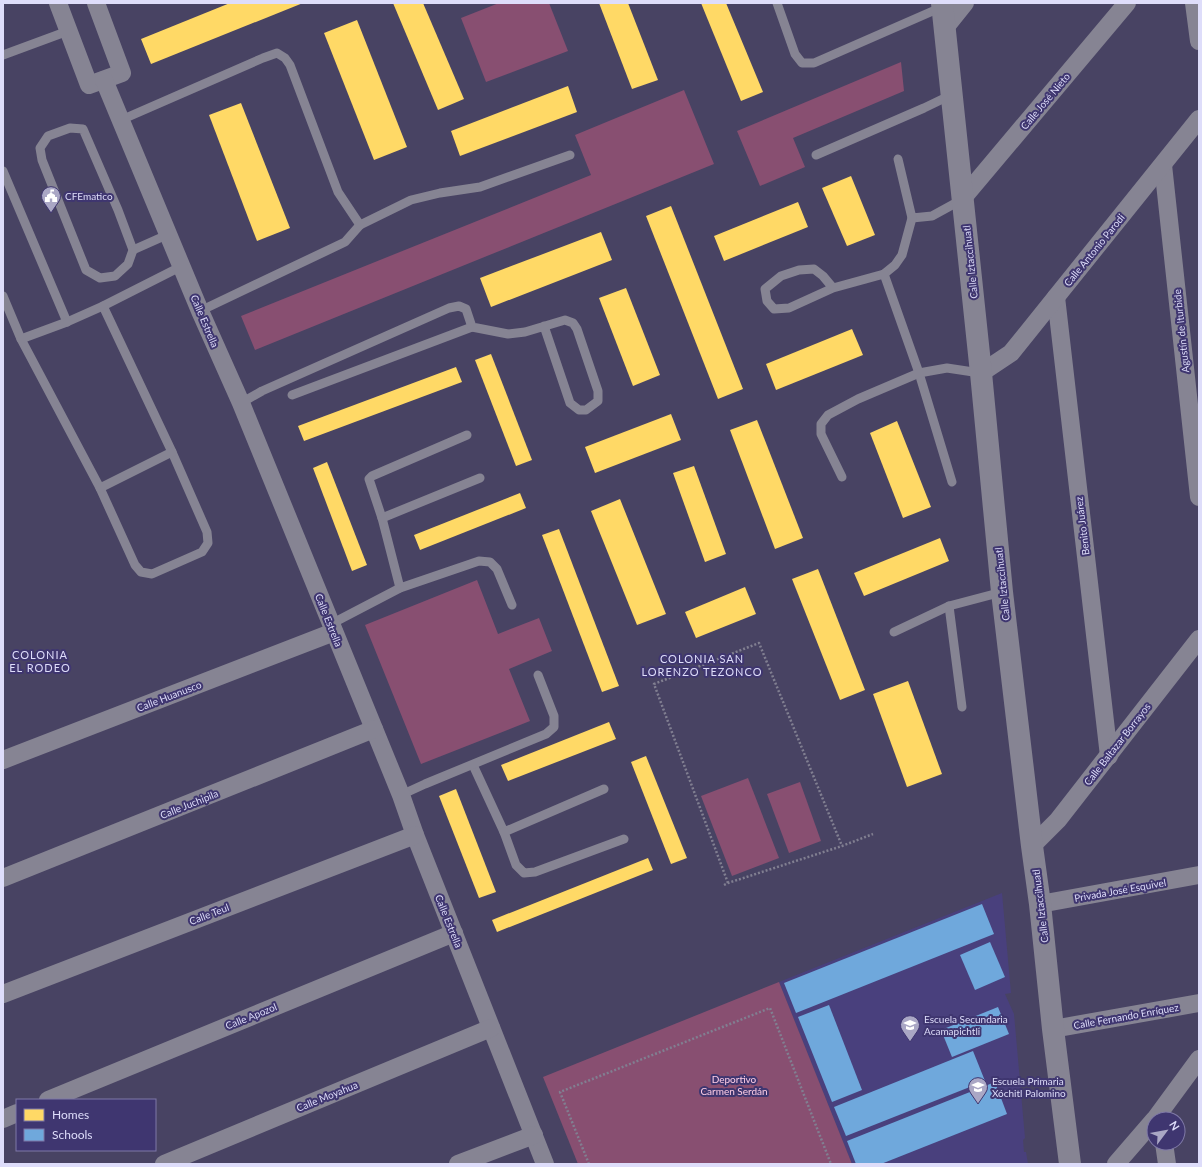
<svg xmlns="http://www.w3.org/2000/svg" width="1202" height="1167" font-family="Lato,sans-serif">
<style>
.built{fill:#49407d}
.green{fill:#884f71}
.homes{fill:#ffd966}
.schools{fill:#6fa8dc}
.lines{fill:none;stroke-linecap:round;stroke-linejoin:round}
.path{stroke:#817f91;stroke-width:2.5;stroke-dasharray:2 2;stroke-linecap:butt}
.service{stroke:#868493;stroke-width:9}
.minor{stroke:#868493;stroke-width:18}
.tertiary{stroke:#868493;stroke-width:22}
.labels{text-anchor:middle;stroke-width:4;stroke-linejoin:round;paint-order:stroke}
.street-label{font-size:10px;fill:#deddfa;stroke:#3f3670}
.poi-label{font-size:10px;fill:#deddfa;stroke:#3f3670;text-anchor:start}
.park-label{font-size:10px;fill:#fecde5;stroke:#3f3670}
.neighbourhood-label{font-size:11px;letter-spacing:1px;fill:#deddfa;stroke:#3f3670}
</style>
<rect width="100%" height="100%" fill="#484363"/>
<!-- built -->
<polygon class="built" points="1002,893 1011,993 1005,994 1014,1014 1025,1138 1023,1140 1024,1152 1026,1152 1028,1164 852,1164 779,982"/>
<!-- green -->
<g class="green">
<polygon points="499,3 549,3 568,51 486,82 461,18"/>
<polygon points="901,62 904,91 793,138 805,167 760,186 737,131"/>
<polygon points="684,90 714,164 255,350 241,316 591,175 575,135"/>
<polygon points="477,580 498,634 539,618 552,651 509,669 530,721 421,764 365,625"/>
<polygon points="748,778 779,858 732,876 701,796"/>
<polygon points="800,782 821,841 789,853 767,794"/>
<polygon points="779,982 852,1164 578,1164 543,1077"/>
</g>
<!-- homes -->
<g class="homes">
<polygon points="230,3 303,3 151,64 141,39"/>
<polygon points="393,3 423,3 464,99 438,110"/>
<polygon points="599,3 628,3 658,80 632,89"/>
<polygon points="701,3 726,3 763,92 741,101"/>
<polygon points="357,20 407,147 374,160 324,33"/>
<polygon points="568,86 577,112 460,156 451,131"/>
<polygon points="241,103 290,228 257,241 209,115"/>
<polygon points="851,176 875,235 847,246 822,188"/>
<polygon points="798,202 808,227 724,261 714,236"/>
<polygon points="671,206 743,389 718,399 646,216"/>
<polygon points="601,232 612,260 491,307 480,278"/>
<polygon points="626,288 660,375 633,386 599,298"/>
<polygon points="852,329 863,355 776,390 766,364"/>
<polygon points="491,354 532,460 516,466 475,360"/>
<polygon points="456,367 462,382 304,441 298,426"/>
<polygon points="671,414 681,440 595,473 585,447"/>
<polygon points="757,420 803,538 775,549 730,430"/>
<polygon points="897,421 931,507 903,518 870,433"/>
<polygon points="327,462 367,565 352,571 313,468"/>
<polygon points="694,466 726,554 705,562 673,473"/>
<polygon points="520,493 526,508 420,550 414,535"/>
<polygon points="620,499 666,614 637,625 591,511"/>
<polygon points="559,529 619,686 602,692 542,535"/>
<polygon points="940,538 949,561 864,596 854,573"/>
<polygon points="818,569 865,690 840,700 792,579"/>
<polygon points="745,587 756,614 696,638 685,612"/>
<polygon points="908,681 942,774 907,787 873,694"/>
<polygon points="609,722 616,739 508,781 501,765"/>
<polygon points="646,756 687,858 671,864 631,762"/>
<polygon points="456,789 496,892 479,898 439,796"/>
<polygon points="648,858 653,870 497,932 492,920"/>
</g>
<!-- schools -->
<g class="schools">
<polygon points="982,904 994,934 796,1013 784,983"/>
<polygon points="990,942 1005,977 975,990 960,955"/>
<polygon points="829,1005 862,1090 832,1102 798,1017"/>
<polygon points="998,1007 1009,1034 952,1057 941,1030"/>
<polygon points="973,1051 985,1081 846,1136 834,1107"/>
<polygon points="995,1082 1007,1114 881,1164 856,1164 847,1141"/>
</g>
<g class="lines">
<!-- path -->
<g class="path">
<polyline points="728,883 654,684 759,643 842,846"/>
<polyline points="724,885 728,883 842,846 873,834"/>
<polyline points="589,1164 560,1092 770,1008 831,1164"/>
</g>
<!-- service -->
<g class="service">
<polyline points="777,3 795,54 802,63 814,63 942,7"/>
<polyline points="3,55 68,31"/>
<polyline points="121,120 263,58 277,53 285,58 290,65 338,192 360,225"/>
<polygon points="70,128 83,129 118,210 133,250 128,264 115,276 100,278 86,270 42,160 40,148 48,136"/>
<polyline points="816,155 924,108 951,95"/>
<polyline points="898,159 912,218 932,216 963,199"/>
<polyline points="3,171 67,322"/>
<polyline points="133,250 169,234"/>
<polyline points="884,274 895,265 902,255 912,218"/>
<polyline points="833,288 789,308 774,309 767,301 765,289 781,276 799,270 814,269 823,276 833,288 884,274 919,373 952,482"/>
<polyline points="3,296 21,339 100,488 135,565 141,572 152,574 202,552 208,543 207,532 172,452 103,306"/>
<polyline points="200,311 345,242 360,225 411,200 440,193 480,187 570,155"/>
<polyline points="21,339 67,322 103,306 182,266"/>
<polyline points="292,395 472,327"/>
<polyline points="241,403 262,391 449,308 459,306 466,309 472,327 508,334 525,332 565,320 573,323 577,329 598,391 598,401 586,410 579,410 570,403 544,326"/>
<polyline points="842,477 821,434 821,424 828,415 858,399 919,373 947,368 980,373"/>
<polyline points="100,488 172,452"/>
<polyline points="382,518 480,478"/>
<polyline points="400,588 382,518 369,479 372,476 467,435"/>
<polyline points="949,606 962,707"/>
<polyline points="331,624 400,588 479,561 490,562 497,569 512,605"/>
<polyline points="894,632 949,606 1002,592"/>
<polyline points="473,765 504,832 604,789"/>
<polyline points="401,795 425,784 546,734 554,727 554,716 538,675"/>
<polyline points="504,832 516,865 524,873 535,872 624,839"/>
</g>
<!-- minor -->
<g class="minor">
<polyline points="58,3 89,85 122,73 96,3"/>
<polyline points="1194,3 1199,41"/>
<polyline points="945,28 965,3"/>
<polyline points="104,80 200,311 241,403 401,795 415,835 545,1164"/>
<polyline points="1163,165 1199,497"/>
<polyline points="963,198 1127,3"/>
<polyline points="1056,297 1109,756"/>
<polyline points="981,373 1011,353 1199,119"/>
<polyline points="3,760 334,632"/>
<polyline points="1032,846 1058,820 1199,639"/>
<polyline points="3,878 374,729"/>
<polyline points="1040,904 1199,875"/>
<polyline points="3,994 415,835"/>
<polyline points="1053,1029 1199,1003"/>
<polyline points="48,1100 454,933"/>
<polyline points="3,1119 17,1113"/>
<polyline points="1155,1119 1199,1059"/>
<polyline points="1164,1143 1167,1164"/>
<polyline points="164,1164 491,1028"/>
<polyline points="458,1164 534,1135"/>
<polyline points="1116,1164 1154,1120"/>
</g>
<!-- tertiary -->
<polyline class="tertiary" points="942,3 981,373 1002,592 1032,846 1040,904 1053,1029 1070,1164"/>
</g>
<!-- icons -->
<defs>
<g id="civic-pin" transform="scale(1)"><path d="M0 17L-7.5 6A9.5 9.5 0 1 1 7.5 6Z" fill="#aaa7c5" stroke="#3f3670"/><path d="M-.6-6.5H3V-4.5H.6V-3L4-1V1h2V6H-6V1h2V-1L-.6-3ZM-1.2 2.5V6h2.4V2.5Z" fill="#fff"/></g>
<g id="school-pin" transform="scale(1)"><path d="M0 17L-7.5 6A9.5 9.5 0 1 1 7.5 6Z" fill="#aaa7c5" stroke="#3f3670"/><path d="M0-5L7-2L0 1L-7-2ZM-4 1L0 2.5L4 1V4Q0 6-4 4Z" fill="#fff"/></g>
</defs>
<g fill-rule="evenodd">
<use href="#civic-pin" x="51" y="196"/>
<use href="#school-pin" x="910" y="1025"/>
<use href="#school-pin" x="978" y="1087"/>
</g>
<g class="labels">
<!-- street labels -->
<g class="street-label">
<text transform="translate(1045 101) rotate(-50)" y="4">Calle José Nieto</text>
<text transform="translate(1094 250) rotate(-51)" y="4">Calle Antonio Parodi</text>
<text transform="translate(970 262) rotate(-96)" y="4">Calle Iztaccihuatl</text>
<text transform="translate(205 321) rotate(67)" y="4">Calle Estrella</text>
<text transform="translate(1181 331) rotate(-96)" y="4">Agustín de Iturbide</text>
<text transform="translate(1082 526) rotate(-97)" y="4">Benito Juárez</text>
<text transform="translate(1002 584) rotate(-96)" y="4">Calle Iztaccihuatl</text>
<text transform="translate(329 620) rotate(68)" y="4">Calle Estrella</text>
<text transform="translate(169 696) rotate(-21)" y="4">Calle Huanusco</text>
<text transform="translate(1117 744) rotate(-52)" y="4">Calle Baltazar Borrayos</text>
<text transform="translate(189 804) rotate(-22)" y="4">Calle Juchipila</text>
<text transform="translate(1120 890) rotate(-10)" y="4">Privada José Esquivel</text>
<text transform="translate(1040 906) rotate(-97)" y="4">Calle Iztaccihuatl</text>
<text transform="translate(209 914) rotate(-21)" y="4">Calle Teul</text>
<text transform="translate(449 921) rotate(68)" y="4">Calle Estrella</text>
<text transform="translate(251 1016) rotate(-22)" y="4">Calle Apozol</text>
<text transform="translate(1126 1016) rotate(-10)" y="4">Calle Fernando Enríquez</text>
<text transform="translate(327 1096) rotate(-22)" y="4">Calle Moyahua</text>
</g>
<!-- poi labels -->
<g class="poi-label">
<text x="65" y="200">CFEmatico</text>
<text x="924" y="1023">Escuela Secundaria<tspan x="924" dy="12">Acamapichtli</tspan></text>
<text x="992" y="1085">Escuela Primaria<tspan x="992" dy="12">Xóchitl Palomino</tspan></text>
</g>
<!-- park labels -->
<g class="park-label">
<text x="734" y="1083">Deportivo<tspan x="734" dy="12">Carmen Serdán</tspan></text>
</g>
<!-- neighbourhood labels -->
<g class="neighbourhood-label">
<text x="40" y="659">COLONIA<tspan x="40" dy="13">EL RODEO</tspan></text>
<text x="702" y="663">COLONIA SAN<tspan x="702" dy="13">LORENZO TEZONCO</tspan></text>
</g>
</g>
<!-- border -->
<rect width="1202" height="1167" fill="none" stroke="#deddfa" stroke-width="8"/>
<!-- legend -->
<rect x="16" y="1099" width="140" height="52" fill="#3f3670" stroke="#7f79a7"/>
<rect x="24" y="1109" width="20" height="12" fill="#ffd966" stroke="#7f79a7"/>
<text x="52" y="1119" font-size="12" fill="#deddfa">Homes</text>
<rect x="24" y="1129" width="20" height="12" fill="#6fa8dc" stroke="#7f79a7"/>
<text x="52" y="1139" font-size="12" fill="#deddfa">Schools</text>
<!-- north arrow -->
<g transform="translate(1166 1131) rotate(58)"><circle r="19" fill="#3f3670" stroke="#7f79a7"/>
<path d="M0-3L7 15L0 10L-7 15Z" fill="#aaa7c5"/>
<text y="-6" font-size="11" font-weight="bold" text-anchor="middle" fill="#deddfa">N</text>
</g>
</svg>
